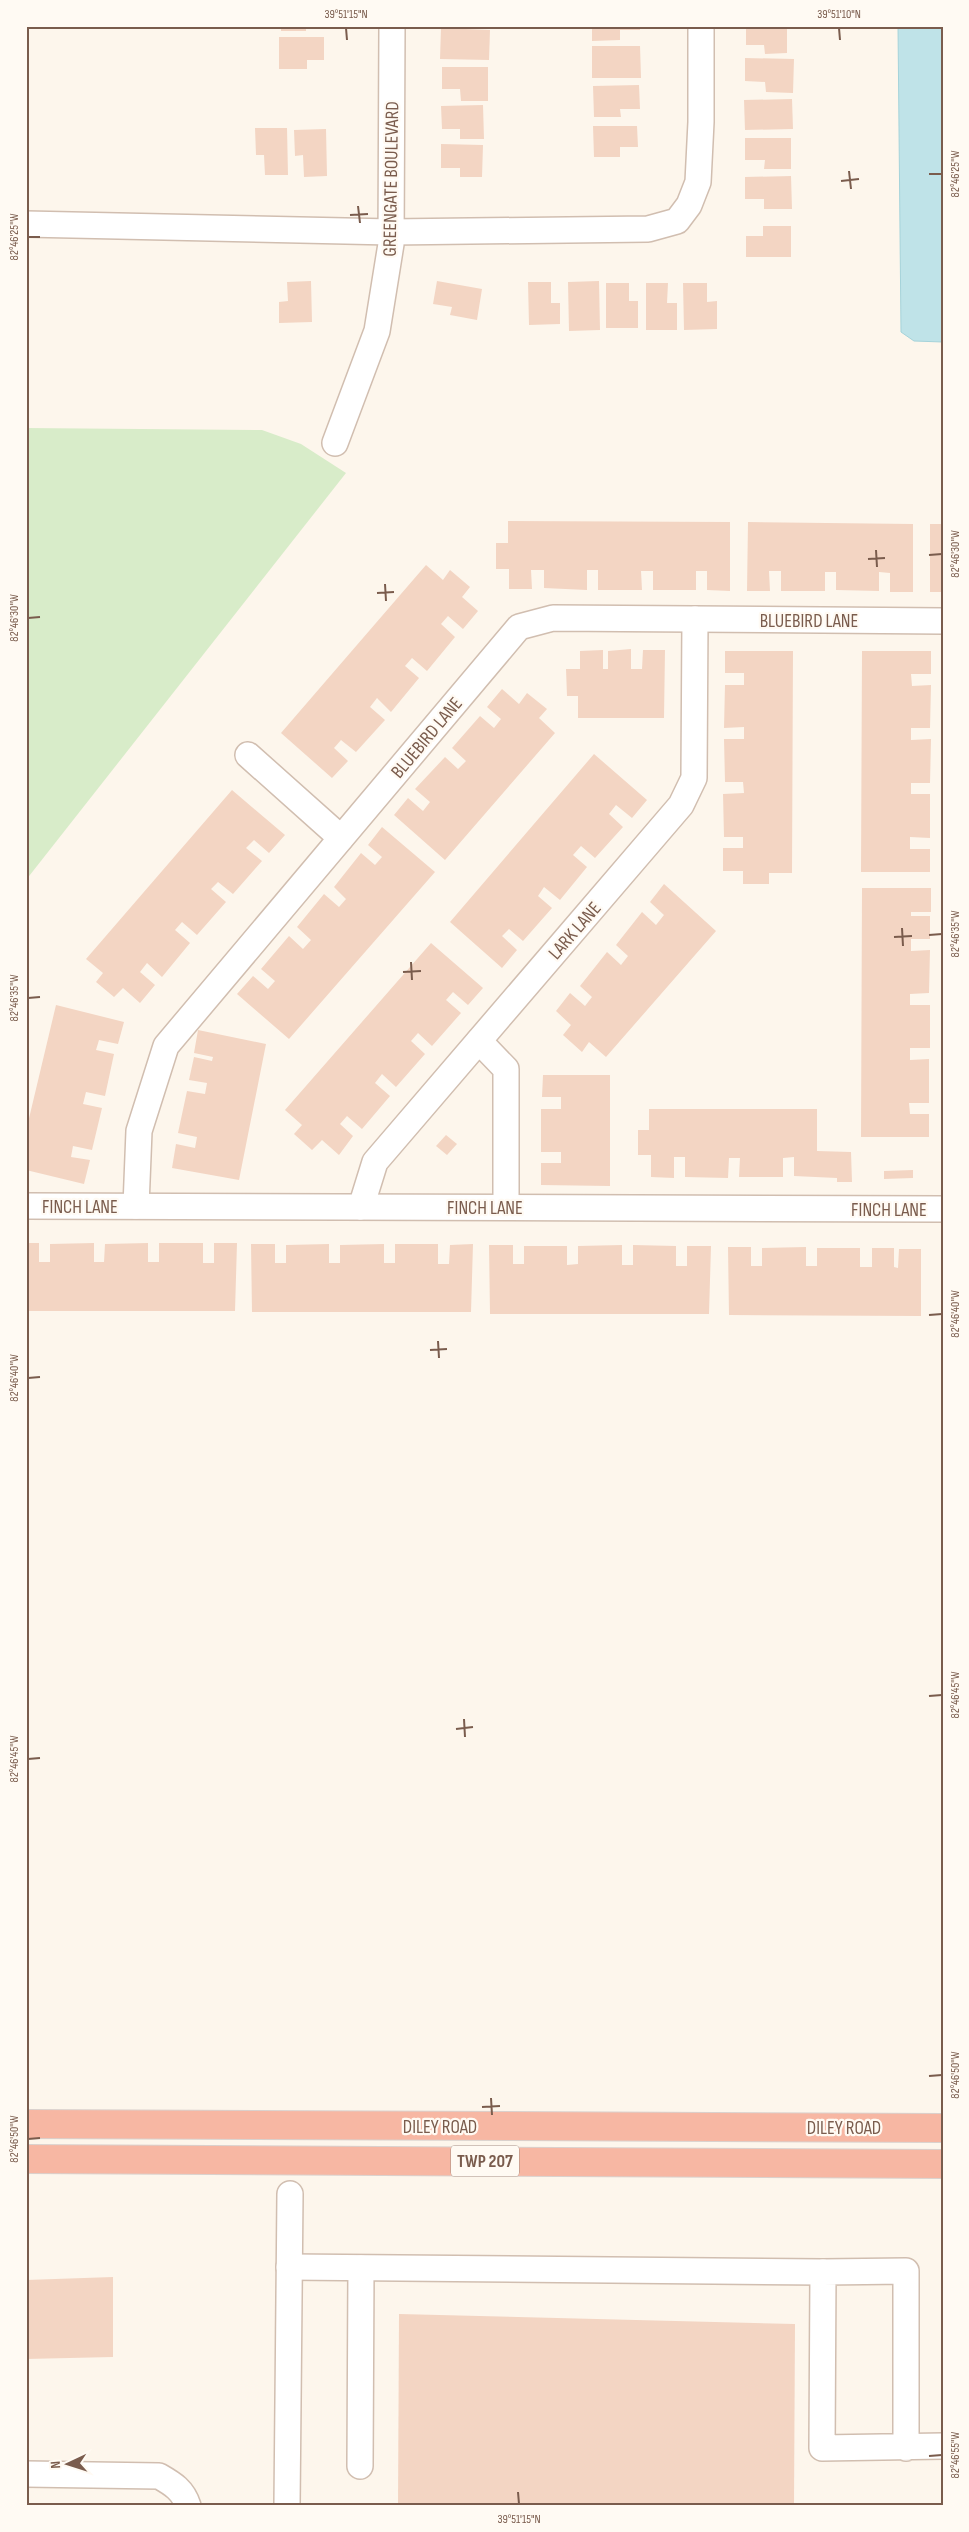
<svg xmlns="http://www.w3.org/2000/svg" width="969" height="2532" font-family="'Sofia Sans Condensed',sans-serif">
<style>
.green{fill:#d8ecc9}
.water{fill:#bfe3e8;stroke:#a5d3da}
.building{fill:#f3d5c3}
.lines{fill:none;stroke-linecap:round;stroke-linejoin:round}
.minor-casing{stroke:#d1beb0;stroke-width:28}
.highway-casing{stroke:#dad1cd;stroke-width:30}
.minor{stroke:#fff;stroke-width:25}
.highway{stroke:#f7b7a3;stroke-width:28}
.ticks{fill:none;stroke:#7a5c4d;stroke-width:2}
.labels{text-anchor:middle;stroke-width:4.5;stroke-linejoin:round;paint-order:stroke}
.shield{fill:#fffaf3;stroke:#a28b7f;stroke-width:1}
.shield-label{font-size:18px;font-weight:bold;fill:#7a5c4d}
.street-label{font-size:19px;fill:#7a5c4d;stroke:#fffaf3}
.neatline{fill:none;stroke:#7a5c4d;stroke-width:2}
.ticks-label{font-size:12px;text-anchor:middle;fill:#7a5c4d}
</style>
<rect width="100%" height="100%" fill="#fdf6ec"/>
<!-- green -->
<polygon class="green" points="26,428 262,430 301,444 346,473 26,880"/>
<!-- water -->
<polygon class="water" points="898,26 943,26 943,342 914,341 901,332"/>
<!-- building -->
<g class="building">
<rect x="281" y="26" width="25" height="5"/>
<polygon points="592,26 640,26 640,30 620,30 620,40 592,41"/>
<polygon points="746,26 787,26 787,53 765,54 764,45 746,45"/>
<polygon points="441,28 490,30 489,60 440,59"/>
<polygon points="279,37 324,37 324,60 307,60 307,69 279,69"/>
<polygon points="592,46 640,46 641,78 592,78"/>
<polygon points="745,58 794,59 793,93 766,92 765,82 745,81"/>
<polygon points="442,67 488,67 488,101 461,101 460,89 442,89"/>
<polygon points="639,85 640,109 620,109 621,117 594,117 593,86"/>
<polygon points="792,99 793,129 745,130 744,100"/>
<polygon points="483,105 484,139 460,139 460,129 442,129 441,106"/>
<polygon points="593,126 637,126 638,147 620,147 620,157 594,157"/>
<polygon points="255,128 287,128 288,175 265,175 264,155 256,155"/>
<polygon points="326,129 327,176 304,177 303,155 295,156 294,130"/>
<polygon points="745,138 791,138 791,169 764,169 765,160 745,160"/>
<polygon points="441,144 483,145 482,177 460,177 460,168 441,168"/>
<polygon points="791,176 792,209 764,209 764,199 745,199 745,177"/>
<polygon points="763,226 791,226 791,257 746,257 746,236 763,236"/>
<polygon points="311,281 312,322 279,323 279,302 288,301 287,282"/>
<polygon points="437,281 482,289 477,320 450,315 452,307 433,304"/>
<polygon points="599,281 600,330 569,331 568,282"/>
<polygon points="528,282 551,282 551,303 560,303 560,324 529,325"/>
<polygon points="606,283 629,283 629,301 638,301 638,328 606,328"/>
<polygon points="646,283 668,283 667,303 677,303 677,330 646,330"/>
<polygon points="683,283 707,283 707,302 717,301 717,329 684,330"/>
<polygon points="508,521 730,522 730,591 707,590 707,571 696,571 696,590 653,590 653,571 641,571 642,590 598,590 598,570 587,570 587,590 544,588 544,570 531,570 532,589 509,589 509,569 496,569 496,543 508,543"/>
<polygon points="748,522 913,524 913,592 890,592 890,573 879,572 879,591 836,590 836,572 825,572 825,591 781,591 781,571 769,571 770,591 747,591"/>
<rect x="930" y="524" width="13" height="68"/>
<polygon points="426,565 443,580 450,570 470,587 462,597 478,611 463,629 448,616 441,624 455,637 427,671 412,658 405,666 419,678 391,712 377,698 370,707 385,720 356,752 341,740 334,748 348,761 332,778 281,733"/>
<polygon points="631,649 631,669 642,669 643,650 665,650 664,718 578,718 578,696 567,696 566,669 580,669 580,651 603,650 603,669 608,669 608,651"/>
<polygon points="725,651 793,651 792,873 769,873 769,884 743,884 743,871 723,871 723,848 743,848 743,837 724,837 723,794 744,793 743,782 725,782 724,739 744,739 744,727 724,728 725,685 744,685 744,673 725,673"/>
<polygon points="862,651 931,651 931,674 911,674 912,686 931,685 930,728 911,728 911,740 931,739 930,783 911,783 911,794 930,794 930,838 910,837 910,849 930,849 930,872 861,872"/>
<polygon points="502,689 519,704 527,693 547,709 539,718 555,733 445,860 394,815 408,798 423,811 430,802 415,789 445,757 458,769 466,761 452,748 480,716 494,728 501,719 487,707"/>
<polygon points="594,754 647,800 632,818 616,805 609,814 623,827 595,858 581,846 573,855 587,867 560,900 544,887 538,896 552,908 523,941 509,929 502,936 517,950 502,968 450,922"/>
<polygon points="232,790 285,835 269,853 254,840 246,848 262,861 233,894 218,882 211,889 226,902 197,935 182,922 175,930 190,943 162,977 147,963 140,972 155,985 140,1003 123,988 114,997 96,982 103,973 86,959"/>
<polygon points="382,827 435,872 289,1039 237,994 253,976 268,989 275,981 261,969 289,936 303,949 311,940 297,927 324,894 339,907 346,899 334,887 361,853 375,865 382,857 368,845"/>
<polygon points="664,884 716,931 606,1057 589,1042 582,1052 563,1035 571,1025 556,1011 570,993 585,1006 592,997 580,986 607,952 621,965 628,956 616,945 642,912 656,925 664,915 650,902"/>
<polygon points="862,888 931,888 931,912 911,912 911,916 930,916 930,939 911,939 911,951 930,950 929,993 910,994 910,1005 930,1005 930,1048 910,1048 910,1060 929,1059 929,1103 909,1103 910,1114 929,1114 929,1137 861,1137"/>
<polygon points="431,943 483,988 468,1005 453,992 446,1000 461,1013 432,1046 418,1033 411,1041 425,1054 396,1087 382,1074 375,1083 390,1096 362,1129 347,1116 340,1124 353,1136 339,1155 322,1140 312,1150 294,1134 302,1125 285,1110"/>
<polygon points="56,1005 124,1022 118,1044 99,1040 96,1050 114,1054 105,1096 86,1092 83,1104 102,1108 92,1150 73,1146 71,1157 90,1160 84,1184 26,1170 26,1131"/>
<polygon points="198,1030 266,1044 239,1180 172,1168 176,1144 195,1148 197,1137 178,1133 187,1091 205,1094 207,1083 189,1080 194,1057 212,1061 213,1057 194,1053"/>
<polygon points="543,1075 610,1075 610,1186 541,1185 541,1163 561,1163 561,1152 541,1152 541,1109 561,1109 561,1097 542,1097"/>
<polygon points="649,1109 817,1109 817,1151 851,1152 852,1182 837,1182 837,1178 794,1176 794,1157 783,1158 783,1177 739,1177 740,1158 729,1158 728,1178 685,1177 685,1157 674,1157 674,1178 651,1177 651,1155 638,1155 638,1130 649,1130"/>
<polygon points="446,1135 457,1144 447,1155 436,1146"/>
<polygon points="913,1170 913,1178 884,1179 884,1171"/>
<polygon points="26,1243 39,1243 39,1262 50,1262 50,1244 94,1243 94,1262 104,1262 105,1244 148,1243 148,1262 159,1262 159,1243 203,1243 203,1263 214,1263 214,1243 237,1243 235,1311 26,1311"/>
<polygon points="251,1244 275,1244 275,1263 286,1263 286,1245 329,1244 329,1263 340,1263 340,1245 384,1244 384,1263 395,1263 395,1244 438,1244 438,1264 449,1264 450,1245 473,1244 471,1312 252,1312"/>
<polygon points="489,1245 513,1245 513,1264 524,1264 524,1246 567,1246 567,1265 578,1264 578,1246 622,1245 622,1265 633,1265 633,1245 676,1246 676,1266 687,1266 687,1246 711,1246 709,1314 490,1314"/>
<polygon points="728,1247 751,1247 751,1266 762,1266 762,1248 806,1247 806,1266 817,1266 817,1248 860,1248 860,1267 872,1267 872,1248 894,1248 894,1267 898,1268 899,1249 921,1249 921,1316 729,1315"/>
<polygon points="113,2277 113,2357 26,2359 26,2280"/>
<polygon points="399,2314 795,2324 794,2506 398,2506"/>
</g>
<g class="lines">
<!-- minor casing -->
<g class="minor-casing">
<g id="minor">
<polyline points="26,224 391,232 648,229 677,221 689,205 698,182 701,122 701,26"/>
<polyline points="335,443 377,331 391,244 392,26"/>
<polyline points="248,755 341,838"/>
<polyline points="479,1041 506,1069 506,1207"/>
<polyline points="26,1206 943,1209"/>
<polyline points="136,1206 139,1131 166,1046 519,627 553,618 943,621"/>
<polyline points="361,1207 375,1162 681,805 694,778 695,619"/>
<polyline points="289,2267 823,2272"/>
<polyline points="906,2448 906,2271 823,2272 822,2448 943,2446"/>
<polyline points="360,2466 361,2268"/>
<path d="M26,2474L159,2476C173,2484 183,2490 188,2506"/>
<polyline points="287,2506 290,2194"/>
</g>
</g>
<!-- highway casing -->
<g class="highway-casing">
<g id="highway">
<polyline points="26,2124 943,2128"/>
<polyline points="26,2159 943,2164"/>
</g>
</g>
<!-- minor -->
<use href="#minor" class="minor"/>
<!-- highway -->
<use href="#highway" class="highway"/>
</g>
<!-- ticks -->
<path class="ticks" d="M346,28L347,40M839,28L840,40M849,171L851,189M929,174H942M841,181L859,179M358,206L360,223M350,215L368,214M28,237H40M876,550L877,567M929,555L942,554M868,559L885,558M385,584L386,601M377,593L394,592M28,618L40,617M902,928L903,946M929,935L942,934M894,937L912,936M411,962L412,980M403,972L421,971M28,998L40,997M929,1315L942,1314M438,1341L439,1358M430,1350L447,1349M28,1378L40,1377M929,1696L942,1695M464,1719L465,1737M456,1729L473,1727M28,1759L40,1758M929,2076L942,2075M491,2098L492,2115M482,2107L500,2106M28,2139L40,2138M929,2456L942,2455M518,2492L519,2504"/>
<g class="labels">
<!-- shield labels -->
<rect class="shield" x="451" y="2145.5" width="68" height="31" rx="4"/>
<g class="shield-label">
<text x="485" y="2167">TWP 207</text>
</g>
<!-- street labels -->
<g class="street-label">
<text transform="translate(390 179) rotate(-89)" y="7">GREENGATE BOULEVARD</text>
<text x="809" y="627">BLUEBIRD LANE</text>
<text transform="translate(426 737) rotate(-50)" y="7">BLUEBIRD LANE</text>
<text transform="translate(574 930) rotate(-49)" y="7">LARK LANE</text>
<text x="80" y="1213">FINCH LANE</text>
<text x="485" y="1214">FINCH LANE</text>
<text x="889" y="1216">FINCH LANE</text>
<text x="440" y="2133">DILEY ROAD</text>
<text x="844" y="2134">DILEY ROAD</text>
</g>
</g>
<!-- border -->
<rect width="969" height="2532" fill="none" stroke="#fffaf3" stroke-width="55"/>
<!-- north arrow -->
<g transform="translate(68 2464) rotate(266)" stroke="#fffaf3" stroke-width="4" paint-order="stroke">
<path d="M0-4L9 19L0 12L-9 19Z" fill="#7a5c4d"/>
<text y="-8" font-size="14" font-weight="bold" text-anchor="middle" fill="#7a5c4d">N</text>
</g>
<rect x="28" y="28" width="914" height="2476" class="neatline"/>
<g class="ticks-label">
<text x="346" y="18">39°51'15"N</text>
<text x="839" y="18">39°51'10"N</text>
<text transform="translate(955 174) rotate(-90)" y="4">82°46'25"W</text>
<text transform="translate(14 237) rotate(-90)" y="4">82°46'25"W</text>
<text transform="translate(955 554) rotate(-90)" y="4">82°46'30"W</text>
<text transform="translate(14 618) rotate(-90)" y="4">82°46'30"W</text>
<text transform="translate(955 934) rotate(-90)" y="4">82°46'35"W</text>
<text transform="translate(14 998) rotate(-90)" y="4">82°46'35"W</text>
<text transform="translate(955 1314) rotate(-90)" y="4">82°46'40"W</text>
<text transform="translate(14 1378) rotate(-90)" y="4">82°46'40"W</text>
<text transform="translate(955 1695) rotate(-90)" y="4">82°46'45"W</text>
<text transform="translate(14 1759) rotate(-90)" y="4">82°46'45"W</text>
<text transform="translate(955 2075) rotate(-90)" y="4">82°46'50"W</text>
<text transform="translate(14 2139) rotate(-90)" y="4">82°46'50"W</text>
<text transform="translate(955 2455) rotate(-90)" y="4">82°46'55"W</text>
<text x="519" y="2523">39°51'15"N</text>
</g>
</svg>
